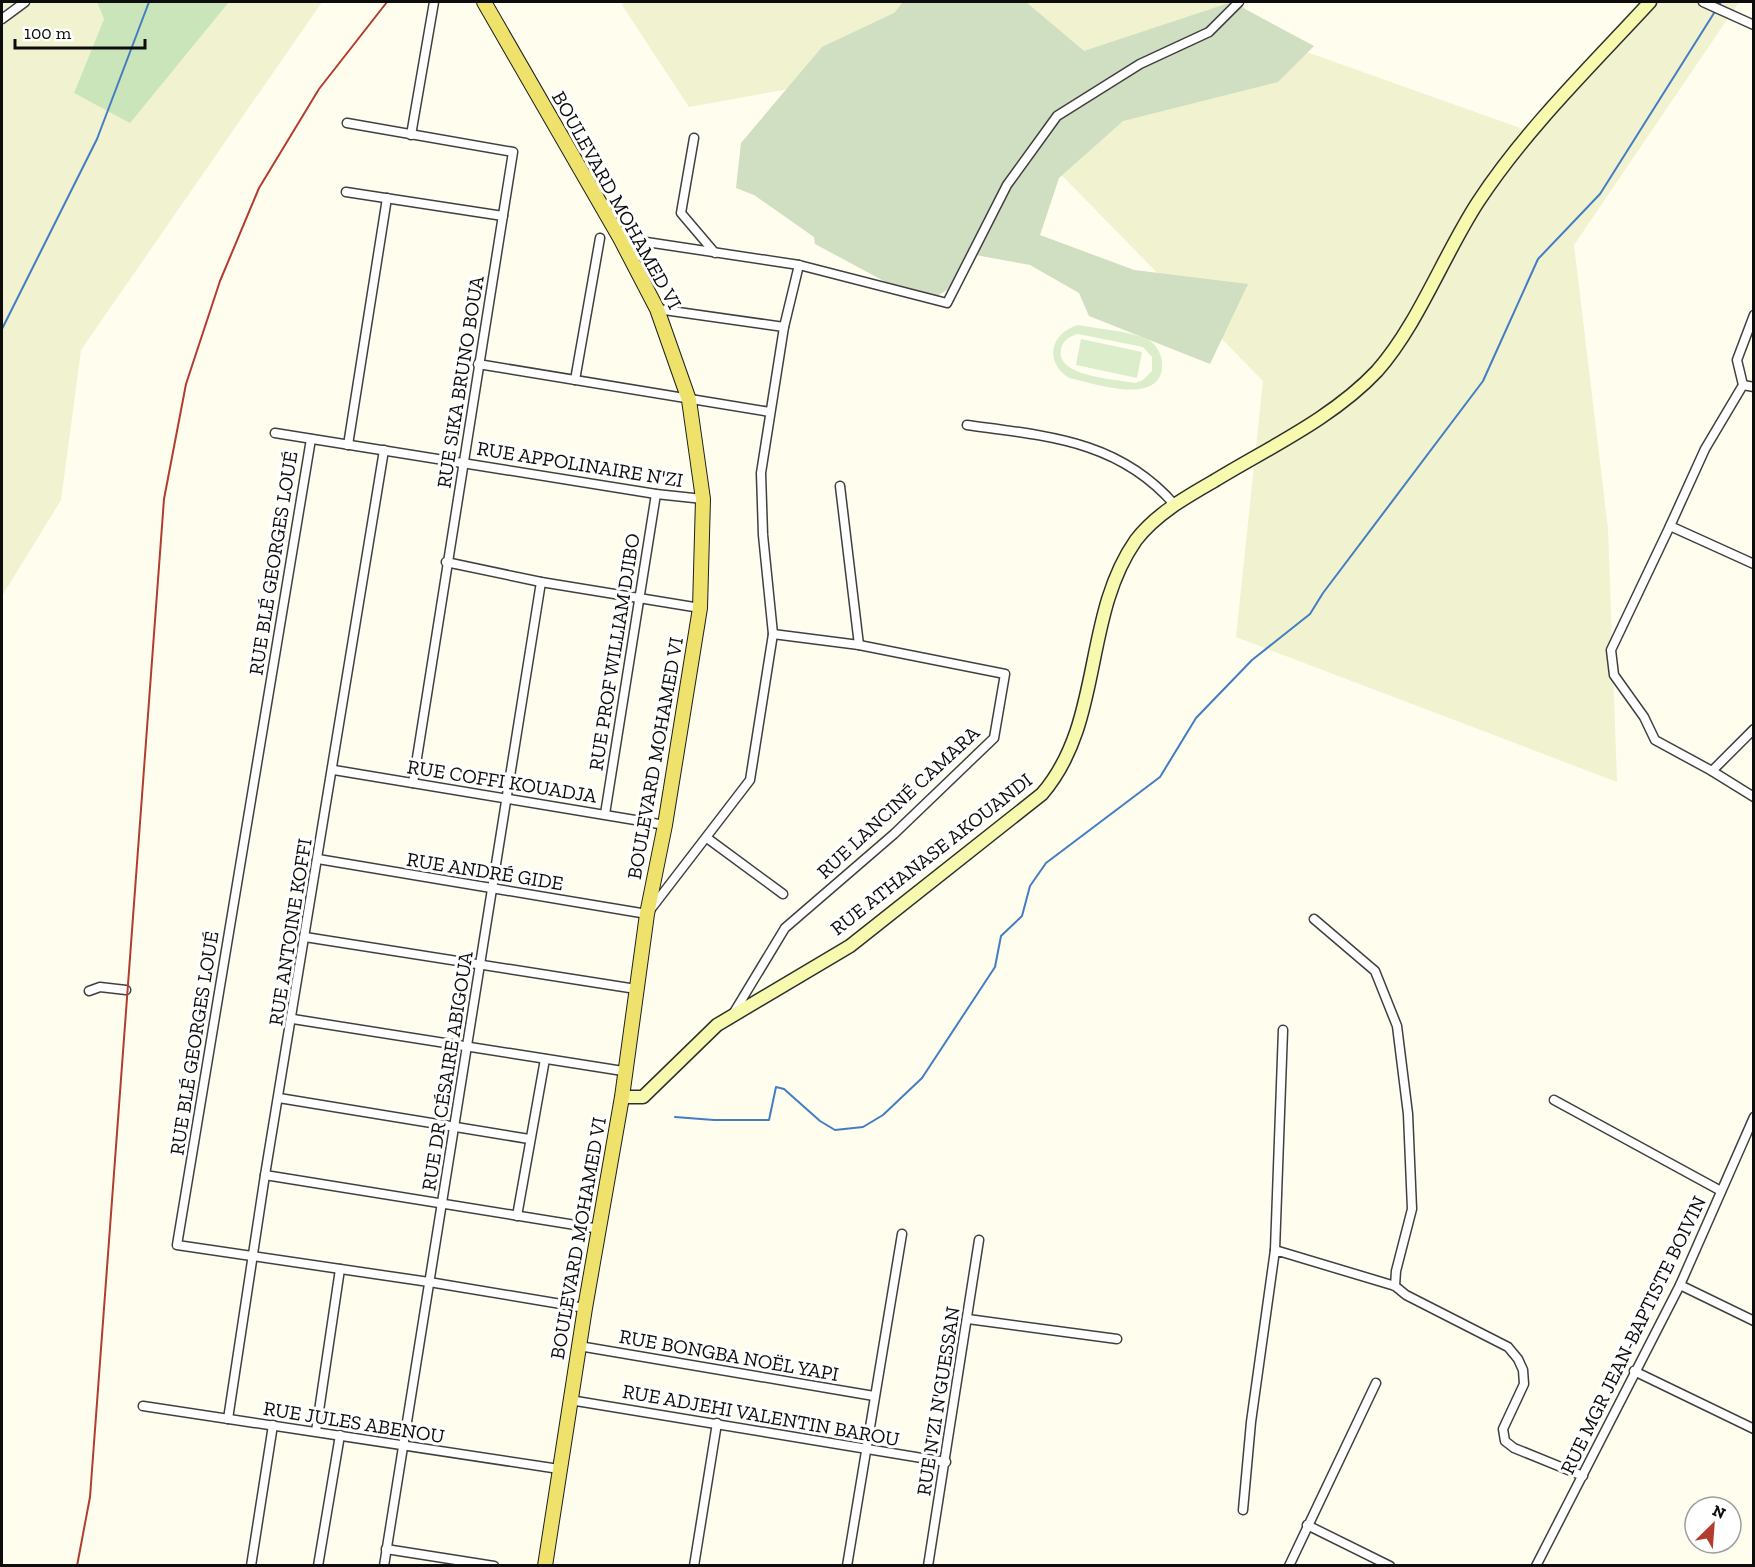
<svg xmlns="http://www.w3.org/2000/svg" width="1755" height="1567" font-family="'Zilla Slab',serif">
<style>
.farmland{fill:#f0f2d0}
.green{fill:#cae5ba}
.cemetery{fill:#d0dec1}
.pitch{fill:#dcedcb;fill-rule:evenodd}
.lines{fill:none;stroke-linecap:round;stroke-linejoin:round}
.stream{stroke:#437dc3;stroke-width:2}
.street-casing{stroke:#404040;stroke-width:11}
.secondary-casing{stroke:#2f2f2f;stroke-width:15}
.primary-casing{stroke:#1e1e1e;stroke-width:16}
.street{stroke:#fff;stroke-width:8}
.secondary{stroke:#f6f9ae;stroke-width:12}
.primary{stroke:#eee26d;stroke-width:14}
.rail{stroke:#b23c2f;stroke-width:2}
.labels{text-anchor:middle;stroke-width:6;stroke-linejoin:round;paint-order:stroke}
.street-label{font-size:20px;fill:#0d0d0d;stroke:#fff}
</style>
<rect width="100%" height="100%" fill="#fefdee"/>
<!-- farmland -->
<g class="farmland">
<polygon points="2,2 97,2 104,19 74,93 130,122 229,2 322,2 81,350 61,500 2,596"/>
<polygon points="624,2 1238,2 1284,44 1523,129 1641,2 1739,2 1574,245 1608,529 1617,782 1236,637 1263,381 949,60 689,107 622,5"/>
</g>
<!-- green -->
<polygon class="green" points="97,2 229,2 130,123 74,93 104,19"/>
<!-- cemetery -->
<polygon class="cemetery" points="903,2 1026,2 1084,51 1232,2 1314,46 1278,82 1123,121 1059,178 1040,235 1134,270 1248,284 1210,364 1089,316 1079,293 1030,265 970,254 947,290 937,296 895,287 815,244 814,237 754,195 736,188 741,143 822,47 894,13"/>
<!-- pitch -->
<g class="pitch">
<path d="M1078,325C1098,329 1129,331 1147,339C1155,343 1161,353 1162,361C1166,409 1093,383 1069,378C1044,362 1050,333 1078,325ZM1078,334L1143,347L1152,357V371L1143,380L1135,383C1116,379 1055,377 1061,349C1063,340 1070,336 1078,334Z"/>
<polygon points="1081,339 1142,352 1137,378 1076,365"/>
</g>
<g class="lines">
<!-- stream -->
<g class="stream">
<polyline points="2,329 97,139 149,2"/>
<polyline points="675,1117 714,1120 769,1120 776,1087 784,1089 820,1121 835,1130 863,1127 883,1115 922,1078 995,967 1001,936 1022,916 1030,886 1046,863 1160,777 1196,718 1252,660 1310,614 1323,593 1483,381 1538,259 1600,194 1721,2"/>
</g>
<!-- street casing -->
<g class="street-casing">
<g id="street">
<polyline points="1703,2 1754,25"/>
<polyline points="2,19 25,2"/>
<polyline points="347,123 513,152 413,783"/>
<polyline points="411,135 434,2"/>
<polyline points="694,138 681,213 715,253"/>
<polyline points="346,192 503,216"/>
<polyline points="620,238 799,265 947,303 1007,185 1057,116 1140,64 1209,32 1239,2"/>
<polyline points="657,309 784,327"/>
<polyline points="1754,315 1737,360 1743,385 1705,449 1670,526 1754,564"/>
<polyline points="478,364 770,412"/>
<polyline points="575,380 600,238"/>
<polyline points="1743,385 1754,387"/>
<path d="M967,425C1047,436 1118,440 1174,504"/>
<polyline points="275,433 656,494 703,499"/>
<polyline points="311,439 177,1245 429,1282 585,1308"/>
<polyline points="348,445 387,198"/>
<polyline points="840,486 859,645"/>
<polyline points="1670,526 1611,650 1614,675 1644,717 1655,740 1712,771 1754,797"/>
<polyline points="446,562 541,582 700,608"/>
<polyline points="334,770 665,825"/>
<polyline points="1712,771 1754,729"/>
<polyline points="605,814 656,494"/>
<polyline points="707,838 783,894"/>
<polyline points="318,859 647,914 750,780 773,634 763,535 761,473 784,327 799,265"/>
<polyline points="1314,919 1375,971 1397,1026 1408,1114 1412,1209 1396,1271 1395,1286"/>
<polyline points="305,937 636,989"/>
<polyline points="89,991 100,987 126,990"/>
<polyline points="733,1014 785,928 894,834 994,738 1005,674 859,645 773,634"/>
<polyline points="293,1019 623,1071"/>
<polyline points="279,1098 529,1139"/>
<polyline points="1554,1100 1721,1191"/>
<polyline points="265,1175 600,1229"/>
<polyline points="517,1216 545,1059"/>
<polyline points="1275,1250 1283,1030"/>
<polyline points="1680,1285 1754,1321"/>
<polyline points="968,1319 1117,1339"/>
<polyline points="579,1346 874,1396"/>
<polyline points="1634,1371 1754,1429"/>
<polyline points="570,1400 946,1462"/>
<polyline points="143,1406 559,1469"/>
<polyline points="228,1419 265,1175 384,450"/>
<polyline points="316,1431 340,1269"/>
<polyline points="1243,1510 1251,1422 1275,1250 1395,1286 1406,1295 1508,1347 1518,1359 1523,1370 1524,1384 1503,1429 1505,1441 1514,1448 1583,1476"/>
<polyline points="1307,1525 1390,1566"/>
<polyline points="386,1549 494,1566"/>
<polyline points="251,1566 273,1425"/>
<polyline points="318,1566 340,1435"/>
<polyline points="384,1566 541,582"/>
<polyline points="694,1566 717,1423"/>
<polyline points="847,1566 902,1234"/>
<polyline points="928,1566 979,1240"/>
<polyline points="1289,1566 1376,1383"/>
<polyline points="1536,1566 1680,1285 1754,1117"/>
</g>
</g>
<!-- secondary casing -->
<g class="secondary-casing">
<path id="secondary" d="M622,1097H643L717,1025L850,946L1042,794C1104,722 1082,617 1136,540C1156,514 1186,497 1214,481C1268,448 1333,418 1377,371C1418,325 1444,254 1478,202C1526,129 1591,66 1650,2"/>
</g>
<!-- primary casing -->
<g class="primary-casing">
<polyline id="primary" points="484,2 620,238 657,309 689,400 703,499 700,608 665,825 647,914 622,1097 585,1308 545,1566"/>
</g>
<!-- street -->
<use href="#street" class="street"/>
<!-- secondary -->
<use href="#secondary" class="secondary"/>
<!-- primary -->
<use href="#primary" class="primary"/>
<!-- rail -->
<polyline class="rail" points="77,1566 90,1497 164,499 186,384 220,281 259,188 319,89 387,2"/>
</g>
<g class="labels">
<!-- street labels -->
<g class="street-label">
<text transform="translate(617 200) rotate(61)" y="7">BOULEVARD MOHAMED VI</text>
<text transform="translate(460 382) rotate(-81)" y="7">RUE SIKA BRUNO BOUA</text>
<text transform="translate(580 464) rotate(9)" y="7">RUE APPOLINAIRE N'ZI</text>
<text transform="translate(273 563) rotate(-81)" y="7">RUE BLÉ GEORGES LOUÉ</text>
<text transform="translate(614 652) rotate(-81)" y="7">RUE PROF WILLIAM DJIBO</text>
<text transform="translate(655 758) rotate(-80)" y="7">BOULEVARD MOHAMED VI</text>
<text transform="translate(502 781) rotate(9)" y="7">RUE COFFI KOUADJA</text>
<text transform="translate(898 802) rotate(-43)" y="7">RUE LANCINÉ CAMARA</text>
<text transform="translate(931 854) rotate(-38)" y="7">RUE ATHANASE AKOUANDI</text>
<text transform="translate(485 871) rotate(9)" y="7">RUE ANDRÉ GIDE</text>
<text transform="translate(290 932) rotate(-81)" y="7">RUE ANTOINE KOFFI</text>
<text transform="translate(194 1043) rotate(-81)" y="7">RUE BLÉ GEORGES LOUÉ</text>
<text transform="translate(447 1071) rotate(-81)" y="7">RUE DR CÉSAIRE ABIGOUA</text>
<text transform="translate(578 1238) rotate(-80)" y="7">BOULEVARD MOHAMED VI</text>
<text transform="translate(1633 1335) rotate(-64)" y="7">RUE MGR JEAN-BAPTISTE BOIVIN</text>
<text transform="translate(729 1355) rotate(10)" y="7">RUE BONGBA NOËL YAPI</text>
<text transform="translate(938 1401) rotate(-81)" y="7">RUE N'ZI N'GUESSAN</text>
<text transform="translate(761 1415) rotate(10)" y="7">RUE ADJEHI VALENTIN BAROU</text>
<text transform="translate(354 1422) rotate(9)" y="7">RUE JULES ABENOU</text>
</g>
</g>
<!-- border -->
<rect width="1755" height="1567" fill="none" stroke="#0d0d0d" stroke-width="6"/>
<!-- north arrow -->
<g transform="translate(1713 1525) rotate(25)"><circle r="28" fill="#ffffff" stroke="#9e9e9e" stroke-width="1.5"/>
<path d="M0-4.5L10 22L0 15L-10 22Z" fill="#b23c2f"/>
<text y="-9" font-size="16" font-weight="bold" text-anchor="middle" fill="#0d0d0d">N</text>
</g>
<!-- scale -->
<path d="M15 39v9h130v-9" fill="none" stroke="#0d0d0d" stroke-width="3"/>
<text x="24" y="39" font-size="18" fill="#0d0d0d" stroke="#ffffff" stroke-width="4.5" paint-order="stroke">100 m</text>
</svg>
